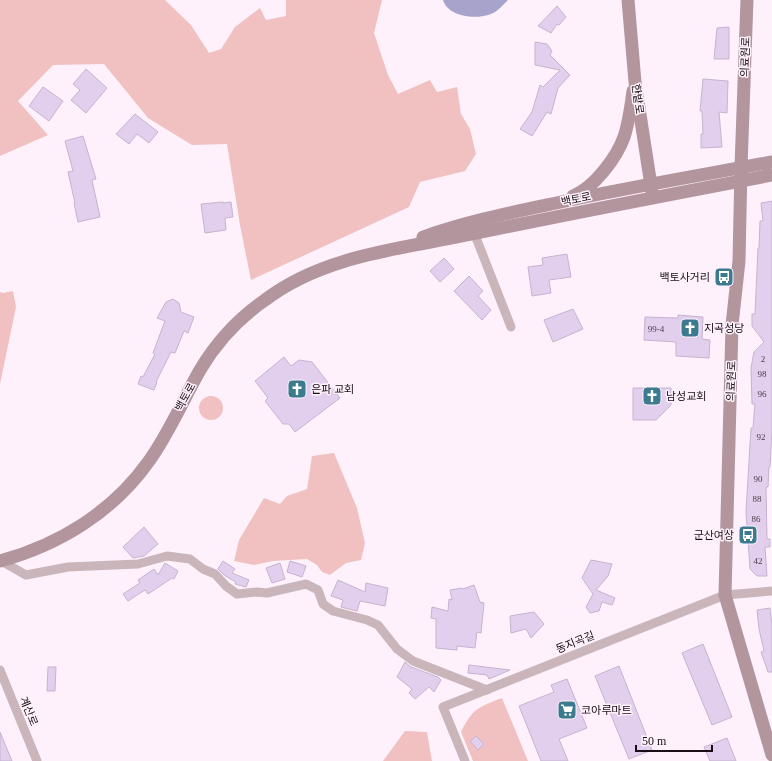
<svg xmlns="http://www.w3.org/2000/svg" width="772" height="761" font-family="'Times New Roman','Noto Sans KR',serif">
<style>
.green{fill:#f0c1c0}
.water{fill:#a7a3cb}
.building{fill:#e1cfed;stroke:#c5b3d0}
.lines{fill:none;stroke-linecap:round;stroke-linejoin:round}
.street{stroke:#cab5bb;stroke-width:9}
.secondary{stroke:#b3959e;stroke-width:13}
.labels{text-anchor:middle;stroke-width:3;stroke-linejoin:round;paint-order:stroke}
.number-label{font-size:9px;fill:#4b3e4c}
.street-label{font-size:11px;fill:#190e16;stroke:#fef1fb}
.poi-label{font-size:11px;fill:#190e16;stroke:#fef1fb;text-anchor:start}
</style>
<rect width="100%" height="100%" fill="#fef1fb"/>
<!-- green -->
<g class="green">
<polygon points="0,0 165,0 191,25 209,53 221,49 235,27 260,8 266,20 286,16 286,0 382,0 374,33 388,75 398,94 430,80 437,92 457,87 461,114 470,129 476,154 465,171 420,182 409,207 251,280 240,225 227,144 192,145 148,118 104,64 53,65 18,101 48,135 0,156"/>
<polygon points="13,291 16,307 0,384 0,292 3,293"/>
<circle cx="211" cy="408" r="12"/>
<polygon points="334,453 357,508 365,543 361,560 346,563 330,575 322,572 317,565 307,559 273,561 254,565 234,561 239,540 264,498 280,504 287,496 307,489 312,456"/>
<path d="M502,698L528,761H473L461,732C473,708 479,707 502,698Z"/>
<polygon points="405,731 427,732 432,761 383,761"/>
</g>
<!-- water -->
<path class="water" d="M443,0H508C503,5 497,12 491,14C476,20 448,17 443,0Z"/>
<!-- building -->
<g class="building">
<polygon points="557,6 566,17 559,25 557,24 551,33 538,26"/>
<polygon points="729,27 729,59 714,59 717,28"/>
<polygon points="535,42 547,44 552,51 550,55 570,75 558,88 551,114 547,112 532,136 520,129 532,112 540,85 543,87 560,70 535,65"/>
<polygon points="86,69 107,88 86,113 71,100 80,90 73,84"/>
<polygon points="703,79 728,81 727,113 719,112 722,147 701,148 701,134 703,134 702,111 700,111"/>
<polygon points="43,87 63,101 49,121 29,106"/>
<polygon points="135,114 158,132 149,143 137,134 129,144 116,134"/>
<polygon points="83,136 96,179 92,180 100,217 78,222 74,203 75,203 68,172 73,171 65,141"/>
<polygon points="772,201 772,431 770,467 769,467 768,487 766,487 767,539 770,539 770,547 765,547 767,576 757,576 750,569 746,512 751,428 753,428 755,404 752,404 751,368 754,352 764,342 752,326 752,314 755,314 758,248 759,248 760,221 763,221 761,203"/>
<polygon points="223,202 223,203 231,202 233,217 225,218 226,230 205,233 201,204"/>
<polygon points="567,254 571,277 549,280 551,293 532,296 528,267 543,265 542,258"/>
<polygon points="444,258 454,269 440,282 430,271"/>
<polygon points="469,276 483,291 478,296 491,310 482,320 454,291"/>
<polygon points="173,299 179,303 181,312 194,317 188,333 184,331 175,353 171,352 156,382 157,382 154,390 138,384 141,376 143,377 155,354 153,353 165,321 157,318 166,302"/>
<polygon points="573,309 583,329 553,342 544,320"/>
<polygon points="678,315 703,317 702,339 710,340 709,358 676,356 676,342 644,340 645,317 678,318"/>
<polygon points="284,357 291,366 299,360 312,362 340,398 295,432 289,424 283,424 265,401 268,398 255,381"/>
<polygon points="633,388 671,388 671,405 656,420 633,420"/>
<polygon points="144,527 158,544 144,556 133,558 123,547"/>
<polygon points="591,560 612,564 608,576 596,590 615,598 612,605 602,602 599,611 590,613 586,607 593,594 582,578"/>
<polygon points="223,561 235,569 232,573 249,580 246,587 235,584 236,582 224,575 218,569"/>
<polygon points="290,561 306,566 302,577 287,572"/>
<polygon points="165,563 178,571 174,579 172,578 148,594 145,590 128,601 123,594 140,583 138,580 154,569 158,575"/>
<polygon points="280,563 285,579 272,583 266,568"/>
<polygon points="338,580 365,592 366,583 388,588 385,606 360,601 357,611 341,607 343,600 331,596"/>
<polygon points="474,585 480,602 484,603 481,633 477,632 475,648 457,646 457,650 436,648 436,619 431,618 432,607 448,611 449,599 452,600 450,590 462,588 463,589"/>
<polygon points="770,608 772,625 772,672 768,672 761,652 764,651 759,629 757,610"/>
<polygon points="534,612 544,624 531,638 526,629 511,633 510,616"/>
<polygon points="703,644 732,717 712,725 682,653"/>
<polygon points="405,662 411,667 438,677 441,680 434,692 429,687 415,699 409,693 412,689 397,677"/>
<polygon points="469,665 510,670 489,679 487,675 468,673"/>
<polygon points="619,666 652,750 629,759 595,676"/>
<polygon points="48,667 56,667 55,691 47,691"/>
<polygon points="567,679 587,728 559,739 568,761 541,761 519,706 554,692 551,685"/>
<polygon points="0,732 12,761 0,761"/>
<polygon points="476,736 484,744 478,750 470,741"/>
<polygon points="727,738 736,761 710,761 704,747"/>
</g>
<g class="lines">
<!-- street -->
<g class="street">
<polyline points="473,230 511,327"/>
<polyline points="1,561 26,575 68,567 138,564 167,556 190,559 203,569 215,574 226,586 237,594 257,592 267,593 306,584 318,590 323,604 333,611 367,620 378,625 397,649 413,661 487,690"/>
<polyline points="0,670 37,761"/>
<polyline points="465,761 443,707 725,595 772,591"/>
</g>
<!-- secondary -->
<g class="secondary">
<polyline points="628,0 635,82 652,192"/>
<polyline points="747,0 741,167 739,261 732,325 725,595 772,755"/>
<path d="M573,196C594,188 617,157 624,137C629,122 631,106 633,91"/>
<path d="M423,237C468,221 514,212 561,202C631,187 702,175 772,162"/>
<path d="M0,561C59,545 113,512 149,461C169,433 183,400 200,370C216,343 239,318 265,300C324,255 401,249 472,234C572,213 672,194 772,175"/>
</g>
</g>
<!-- icons -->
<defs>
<g id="bus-square" transform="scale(1)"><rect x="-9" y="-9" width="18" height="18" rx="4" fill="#3b7a8f" stroke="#fef1fb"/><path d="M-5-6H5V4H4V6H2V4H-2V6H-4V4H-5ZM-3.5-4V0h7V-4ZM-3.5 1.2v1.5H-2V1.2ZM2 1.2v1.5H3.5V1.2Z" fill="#fff"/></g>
<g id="church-square" transform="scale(1)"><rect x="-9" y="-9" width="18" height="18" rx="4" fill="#3b7a8f" stroke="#fef1fb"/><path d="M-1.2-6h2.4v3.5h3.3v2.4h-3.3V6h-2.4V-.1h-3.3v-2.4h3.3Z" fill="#fff"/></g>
<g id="supermarket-square" transform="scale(1)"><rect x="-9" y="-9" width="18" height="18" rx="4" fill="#3b7a8f" stroke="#fef1fb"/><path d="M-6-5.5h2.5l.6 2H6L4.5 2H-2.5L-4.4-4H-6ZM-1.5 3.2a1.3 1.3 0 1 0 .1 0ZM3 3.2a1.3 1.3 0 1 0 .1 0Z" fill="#fff"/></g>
</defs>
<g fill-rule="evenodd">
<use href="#bus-square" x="724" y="277"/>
<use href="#church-square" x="690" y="328"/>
<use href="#church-square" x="297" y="389"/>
<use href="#church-square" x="652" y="396"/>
<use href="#bus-square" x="748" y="535"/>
<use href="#supermarket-square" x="567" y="710"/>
</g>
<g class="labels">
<!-- number labels -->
<g class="number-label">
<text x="656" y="332">99-4</text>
<text x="763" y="362">2</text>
<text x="762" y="377">98</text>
<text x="762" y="397">96</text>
<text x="761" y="440">92</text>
<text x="758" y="482">90</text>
<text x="757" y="502">88</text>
<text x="756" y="522">86</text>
<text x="758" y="564">42</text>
</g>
<!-- street labels -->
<g class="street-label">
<text transform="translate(745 57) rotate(-88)" y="4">의료원로</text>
<text transform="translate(638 99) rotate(82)" y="4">한밭로</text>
<text transform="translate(576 199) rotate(-12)" y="4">백토로</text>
<text transform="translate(731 381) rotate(-88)" y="4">의료원로</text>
<text transform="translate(185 397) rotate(-61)" y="4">백토로</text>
<text transform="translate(575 642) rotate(-22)" y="4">동지곡길</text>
<text transform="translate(29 711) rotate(68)" y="4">계산로</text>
</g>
<!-- poi labels -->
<g class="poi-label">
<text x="710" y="281" text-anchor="end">백토사거리</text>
<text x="704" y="332">지곡성당</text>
<text x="311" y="393">은파 교회</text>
<text x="666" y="400">남성교회</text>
<text x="734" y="539" text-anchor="end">군산여상</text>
<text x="581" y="714">코아루마트</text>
</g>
</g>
<!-- scale -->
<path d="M636 745v6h76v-6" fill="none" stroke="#190e16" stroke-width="2"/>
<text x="642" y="745" font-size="12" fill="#190e16" stroke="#fef1fb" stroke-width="3" paint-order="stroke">50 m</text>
</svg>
